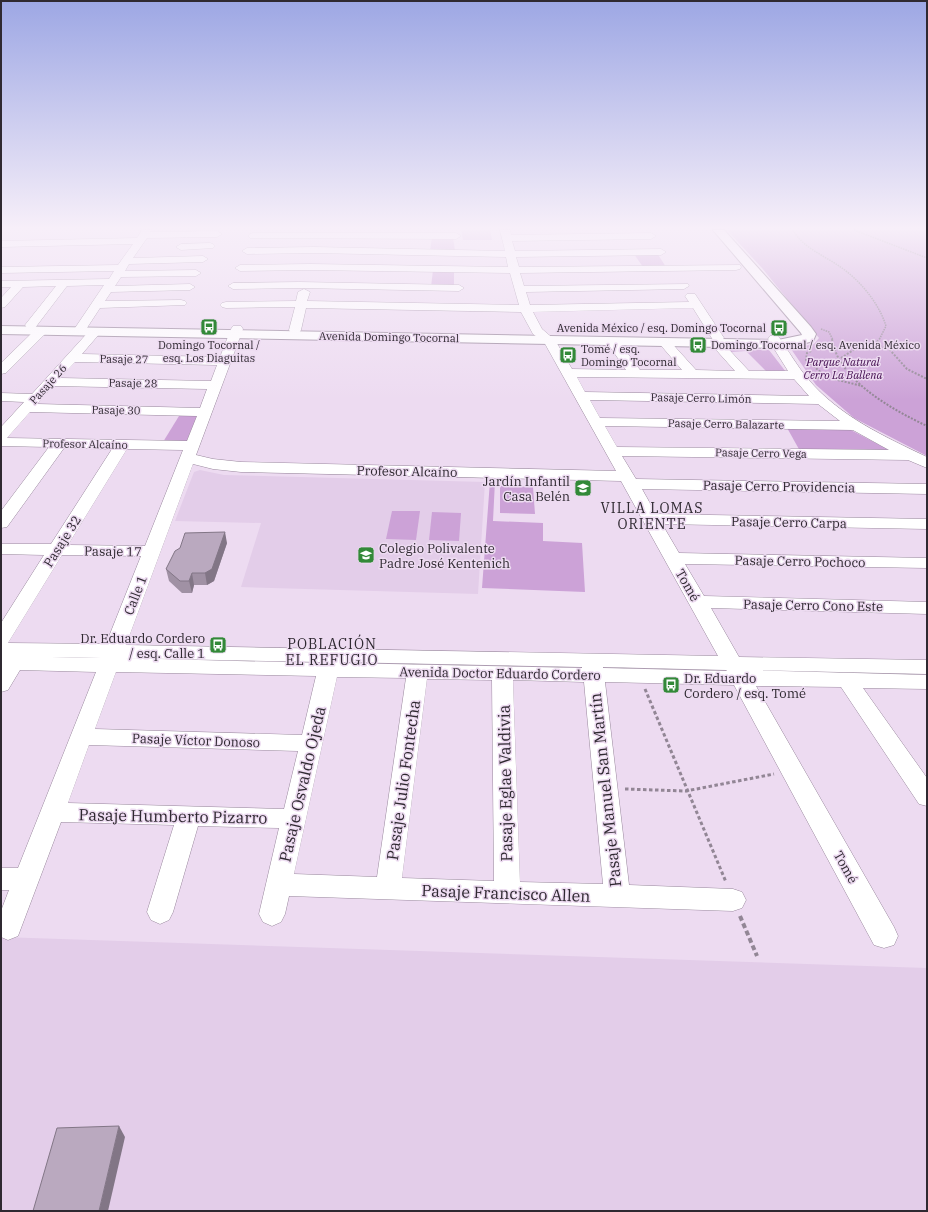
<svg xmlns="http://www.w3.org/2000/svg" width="928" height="1212" font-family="'IBM Plex Serif',serif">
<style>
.built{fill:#e3cde9}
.green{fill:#cca2d7}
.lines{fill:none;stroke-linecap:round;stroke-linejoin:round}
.minor-casing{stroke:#99889d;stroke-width:1}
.major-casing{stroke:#99889d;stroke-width:2}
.path-far3{stroke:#928695;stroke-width:1.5;stroke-dasharray:1.5 1;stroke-linecap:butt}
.path-far2{stroke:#928695;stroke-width:2;stroke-dasharray:2 1.5;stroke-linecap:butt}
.path-far1{stroke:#928695;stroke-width:3;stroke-dasharray:3.5 2.5;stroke-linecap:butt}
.path{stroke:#928695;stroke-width:4;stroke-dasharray:5 3;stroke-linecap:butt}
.minor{fill:#fff;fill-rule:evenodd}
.major{fill:#fff;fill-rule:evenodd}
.wall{fill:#a091a4}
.shaded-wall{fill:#827686}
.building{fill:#baa9bf;stroke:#827686}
.labels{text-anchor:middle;stroke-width:3;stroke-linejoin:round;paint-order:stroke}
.far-poi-label{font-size:11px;fill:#2f2931;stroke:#eddbf1;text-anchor:start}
.far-street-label{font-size:11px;fill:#2f2931;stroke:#eddbf1}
.far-park-label{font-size:11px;font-style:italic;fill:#410b4e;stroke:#eddbf1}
.street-label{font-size:13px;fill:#2f2931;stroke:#eddbf1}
.poi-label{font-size:13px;fill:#2f2931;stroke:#eddbf1;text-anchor:end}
.neighbourhood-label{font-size:14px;letter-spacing:1px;fill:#2f2931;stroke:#eddbf1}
.near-street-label{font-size:16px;fill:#2f2931;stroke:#eddbf1}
</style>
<rect width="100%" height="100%" fill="#eddbf1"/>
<!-- built -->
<g class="built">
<polygon points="200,470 224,475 485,482 478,594 241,587 261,523 175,521 194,472"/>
<polygon points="1,937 927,968 927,1211 1,1211"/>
</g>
<!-- green -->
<g class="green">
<polygon points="461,230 490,230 492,240 463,240"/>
<polygon points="727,230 927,230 927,456 854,418 816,385 791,349 814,344 819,338 762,268"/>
<polygon points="432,237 453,237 455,251 430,251"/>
<polygon points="657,253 666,267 643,267 634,254"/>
<polygon points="433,270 454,270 454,287 431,287"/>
<polygon points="729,349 769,350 786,372 768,373 746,351 731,352"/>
<polygon points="179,416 197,416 186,443 163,442"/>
<polygon points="786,426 847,428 895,453 800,451"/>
<polygon points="490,481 495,481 493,521 543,523 543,541 582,543 585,592 482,588"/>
<polygon points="500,486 533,487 535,514 500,513"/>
<polygon points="392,511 420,511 416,540 386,539"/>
<polygon points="432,512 461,513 459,541 429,540"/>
</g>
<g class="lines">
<!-- minor casing -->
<g class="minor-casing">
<g id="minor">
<polygon points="142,230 152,230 150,232 217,231 222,234 217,237 147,238 133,258 203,256 208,259 203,262 129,264 125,271 196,270 201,273 196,276 121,277 115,286 190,284 195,287 190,290 111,292 105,301 181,300 185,301 187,303 185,305 100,308 83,334 75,334 73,331 104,285 67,286 35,328 27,328 25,325 56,286 23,287 5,307 1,308 1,298 11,287 1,287 1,281 109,279 114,271 1,273 1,267 118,265 133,244 1,247 1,241 137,238"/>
<path d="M500,230H510L511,235L651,233L656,236L651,239L512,241L515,251L661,249L666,252L661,255L516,257L519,267L740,265L741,267L740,269L736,270L520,273L524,286L688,284L689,286L684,289L526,292L530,305L689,302L685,296L687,294H695L724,338L721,341L749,371H788L768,339L770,336H778C788,350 797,366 808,379C839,416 885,437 927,457V468L908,460L622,456L636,479L927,484V494L642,489L656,514L927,519V529L662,524L679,553L927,558V568L685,564L704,596L927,602V614L711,608L739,657L927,660V674L747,670L927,675V689L863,688L927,778V806L919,804L841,687L756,686L894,927L898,936L894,945L884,948L874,945L734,685L605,682L629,885L733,889L742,892L746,900L742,908L733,911L289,896L285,914L281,922L272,926L263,922L259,914L279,828L198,826L173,912L169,920L160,924L151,920L147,912L174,825L61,822L18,936L8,940L1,937V911L9,890H1V868H18L96,672L20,670L8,690L1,692V656L101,658L1,656V623L44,555L1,554V544H51L112,449L64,448L7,527L1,528V511L49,447L1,446V427L24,402L1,401V393L32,394L91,329H99L101,332L82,354L220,357L231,329L233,326H241L243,329L196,455L213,459L241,462L616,471L544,342L533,334L521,312L306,308L301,330L299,333H291L289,330L295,307L226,308L222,307L220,305L222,303L226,302L296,301L298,292L304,289L310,292L307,301L519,305L510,273L310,270L240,271L235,268L240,265L310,264L508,267L506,257L314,253L247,254L242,251L247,248L314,247L505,251ZM693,308L713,340L710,343L735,371L696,370L668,339H660L658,342L682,370H640L616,338H608L606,341L626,370L572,369L555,340L542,329L533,312ZM75,362L217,365L211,381L60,378ZM577,377L794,379L809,396L585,392ZM53,386L207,389L200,408L37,404ZM590,400L818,404L840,421L600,418ZM30,412L197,416L187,441L7,438ZM605,426L853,430L889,450L617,447ZM127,449L183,450L145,546L68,545ZM193,464L213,469L241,472L621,481L718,656L126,645ZM62,555L141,556L106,644L8,643ZM121,658L320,662V663ZM340,662L582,667V668L340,663ZM603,667L726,670L727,671L603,668ZM116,672L316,676L302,735L95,729ZM337,677L406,678L377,877L294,874ZM427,679L492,680L494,881L402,878ZM513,680L584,682L603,884L520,882ZM89,745L298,751L284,809L68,803Z"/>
<polygon points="253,233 456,233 461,236 456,239 250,238 248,236 250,234"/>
<polygon points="210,243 213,244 215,246 213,248 181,250 176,247 181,244"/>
<polygon points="299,282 459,285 464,288 459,291 299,288 233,289 228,286 233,283"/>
<polygon points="41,327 45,328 47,331 45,334 6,373 1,374 1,363 37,328"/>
</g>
</g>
<!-- major casing -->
<g class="major-casing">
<polygon id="major" points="713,230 724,230 811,327 816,334 813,341 799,345 778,348 1,334 1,326 778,340 802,335 801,333"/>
</g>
<!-- path-far3 -->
<g class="path-far3">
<path d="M793,230C802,247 823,255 839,266C859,279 879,303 886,326L879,340"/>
<polyline points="854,230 927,258"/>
<polyline points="821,329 829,332 833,340"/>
</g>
<!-- path-far2 -->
<g class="path-far2">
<path d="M832,339C838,380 893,410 927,426"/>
<polyline points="875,345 879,339"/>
<polyline points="818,346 833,345"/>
<polyline points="811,351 807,353 806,360 828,378"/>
<polyline points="841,358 858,347 878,345 890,350 907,369 927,379"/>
<polyline points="817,378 834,379 862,386"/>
</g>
<!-- path-far1 -->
<g class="path-far1">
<polyline points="645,689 726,882"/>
<polyline points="625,789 686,791 774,774"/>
</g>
<!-- path -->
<polyline class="path" points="740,916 757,956"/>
<!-- minor -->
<use href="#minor" class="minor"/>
<!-- major -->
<use href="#major" class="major"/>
</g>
<!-- wall -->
<polygon class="wall" points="227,543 214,581 207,585 194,585 192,593 182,593 169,581 166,569 180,548"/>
<!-- shaded-wall -->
<g class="shaded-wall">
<polygon points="225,532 227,543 214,581 207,585 205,573"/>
<polygon points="192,573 194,585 192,593 189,581"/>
<polygon points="119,1126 125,1137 108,1211 99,1211"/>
</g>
<!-- building -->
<g class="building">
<polygon points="225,532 212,569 205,573 192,573 189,581 180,581 166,569 175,551 180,548 185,533"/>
<polygon points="119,1126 99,1211 33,1211 57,1128"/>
</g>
<!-- sky -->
<linearGradient id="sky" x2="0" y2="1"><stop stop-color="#9da7e4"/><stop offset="0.57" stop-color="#f7eff9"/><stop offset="1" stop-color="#f7eff9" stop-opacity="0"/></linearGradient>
<rect width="928" height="400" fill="url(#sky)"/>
<!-- icons -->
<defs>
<g id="bus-square" transform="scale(0.9)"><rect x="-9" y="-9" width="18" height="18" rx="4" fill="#328938" stroke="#eddbf1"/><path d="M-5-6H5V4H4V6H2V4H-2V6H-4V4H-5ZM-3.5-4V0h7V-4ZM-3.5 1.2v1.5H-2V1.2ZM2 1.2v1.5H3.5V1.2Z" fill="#fff"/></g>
<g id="school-square" transform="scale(0.9)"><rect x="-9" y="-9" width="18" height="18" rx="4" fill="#328938" stroke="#eddbf1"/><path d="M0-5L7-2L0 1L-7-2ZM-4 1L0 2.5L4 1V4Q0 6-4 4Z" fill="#fff"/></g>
</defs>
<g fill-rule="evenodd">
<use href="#bus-square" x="209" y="327"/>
<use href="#bus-square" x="779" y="328"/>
<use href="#bus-square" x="698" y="345"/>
<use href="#bus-square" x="568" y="355"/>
<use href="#school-square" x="583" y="488"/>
<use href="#school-square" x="366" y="555"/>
<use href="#bus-square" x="218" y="645"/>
<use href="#bus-square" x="671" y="685"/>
</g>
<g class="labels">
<!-- far-poi labels -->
<g class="far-poi-label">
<text x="766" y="332" text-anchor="end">Avenida México / esq. Domingo Tocornal</text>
<text x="209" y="349" text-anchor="middle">Domingo Tocornal /<tspan x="209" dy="13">esq. Los Diaguitas</tspan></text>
<text x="711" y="349">Domingo Tocornal / esq. Avenida México</text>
<text x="581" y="353">Tomé / esq.<tspan x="581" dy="13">Domingo Tocornal</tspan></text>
</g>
<!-- far-street labels -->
<g class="far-street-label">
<text transform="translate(389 337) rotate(1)" y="4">Avenida Domingo Tocornal</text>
<text transform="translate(124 359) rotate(1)" y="4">Pasaje 27</text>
<text transform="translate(133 383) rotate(1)" y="4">Pasaje 28</text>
<text transform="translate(48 384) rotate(-48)" y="4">Pasaje 26</text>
<text transform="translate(701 398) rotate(1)" y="4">Pasaje Cerro Limón</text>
<text transform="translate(116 410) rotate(1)" y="4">Pasaje 30</text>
<text transform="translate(726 424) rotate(1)" y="4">Pasaje Cerro Balazarte</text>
<text transform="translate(85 444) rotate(1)" y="4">Profesor Alcaíno</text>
<text transform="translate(761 453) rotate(1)" y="4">Pasaje Cerro Vega</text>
</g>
<!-- far-park labels -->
<g class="far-park-label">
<text x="843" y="366">Parque Natural<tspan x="843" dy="13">Cerro La Ballena</tspan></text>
</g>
<!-- street labels -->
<g class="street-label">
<text transform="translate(407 471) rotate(1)" y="5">Profesor Alcaíno</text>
<text transform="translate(779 486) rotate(1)" y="5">Pasaje Cerro Providencia</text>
<text transform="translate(789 522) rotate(1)" y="5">Pasaje Cerro Carpa</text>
<text transform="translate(62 541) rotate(-58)" y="5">Pasaje 32</text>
<text transform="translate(113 551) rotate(1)" y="5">Pasaje 17</text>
<text transform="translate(800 561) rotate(1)" y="5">Pasaje Cerro Pochoco</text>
<text transform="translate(688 585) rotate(60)" y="5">Tomé</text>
<text transform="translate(135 595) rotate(-69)" y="5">Calle 1</text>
<text transform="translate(813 605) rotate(1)" y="5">Pasaje Cerro Cono Este</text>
<text transform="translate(500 673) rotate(1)" y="5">Avenida Doctor Eduardo Cordero</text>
<text transform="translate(196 740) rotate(2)" y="5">Pasaje Víctor Donoso</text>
<text transform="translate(846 867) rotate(61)" y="5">Tomé</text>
</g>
<!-- poi labels -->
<g class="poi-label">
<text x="570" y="486">Jardín Infantil<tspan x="570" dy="15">Casa Belén</tspan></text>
<text x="379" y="553" text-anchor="start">Colegio Polivalente<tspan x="379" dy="15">Padre José Kentenich</tspan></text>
<text x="205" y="643">Dr. Eduardo Cordero<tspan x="205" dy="15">/ esq. Calle 1</tspan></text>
<text x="684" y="683" text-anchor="start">Dr. Eduardo<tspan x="684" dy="15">Cordero / esq. Tomé</tspan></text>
</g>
<!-- neighbourhood labels -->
<g class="neighbourhood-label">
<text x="652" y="513">VILLA LOMAS<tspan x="652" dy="16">ORIENTE</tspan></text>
<text x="332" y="649">POBLACIÓN<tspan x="332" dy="16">EL REFUGIO</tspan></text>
</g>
<!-- near-street labels -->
<g class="near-street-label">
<text transform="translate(403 780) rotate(-82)" y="6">Pasaje Julio Fontecha</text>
<text transform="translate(505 783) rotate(-91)" y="6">Pasaje Eglae Valdivia</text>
<text transform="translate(302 784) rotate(-77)" y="6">Pasaje Osvaldo Ojeda</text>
<text transform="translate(605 790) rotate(-96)" y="6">Pasaje Manuel San Martín</text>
<text transform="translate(173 816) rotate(1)" y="6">Pasaje Humberto Pizarro</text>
<text transform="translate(506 893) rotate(2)" y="6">Pasaje Francisco Allen</text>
</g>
</g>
<!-- border -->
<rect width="928" height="1212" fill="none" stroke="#2f2931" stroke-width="4"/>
</svg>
